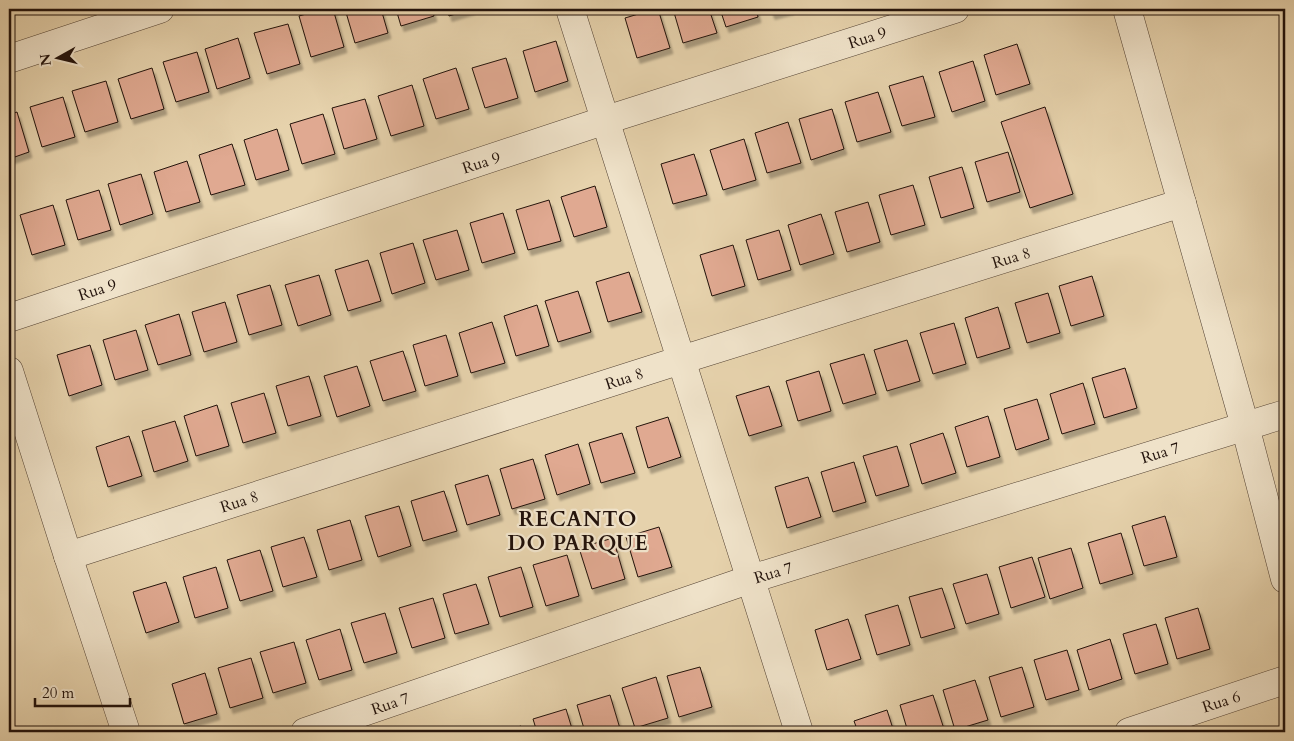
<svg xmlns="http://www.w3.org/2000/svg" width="1294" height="741" font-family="Cardo,serif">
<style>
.building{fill:#e0a991;stroke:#22120b;filter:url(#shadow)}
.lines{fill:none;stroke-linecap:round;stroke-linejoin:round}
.minor-casing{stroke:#534233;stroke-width:29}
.minor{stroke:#efe2c9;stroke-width:28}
.labels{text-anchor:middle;stroke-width:4.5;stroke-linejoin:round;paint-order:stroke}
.street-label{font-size:16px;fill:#22120b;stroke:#efe2c9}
.district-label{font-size:21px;font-weight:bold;letter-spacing:1px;fill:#22120b;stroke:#efe2c9}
</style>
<defs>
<filter id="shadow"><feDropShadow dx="3" dy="5.5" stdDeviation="1" flood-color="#0004"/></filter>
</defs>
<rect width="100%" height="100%" fill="#e6d2ac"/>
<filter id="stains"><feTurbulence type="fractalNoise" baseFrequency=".004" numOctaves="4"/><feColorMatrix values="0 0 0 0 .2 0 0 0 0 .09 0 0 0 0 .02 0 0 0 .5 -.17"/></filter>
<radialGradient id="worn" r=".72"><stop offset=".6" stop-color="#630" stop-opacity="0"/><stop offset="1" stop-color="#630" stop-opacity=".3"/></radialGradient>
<!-- building -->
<g class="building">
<polygon points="324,9 333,9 344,47 311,57 299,16"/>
<polygon points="345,9 381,9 388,33 355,43"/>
<polygon points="396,9 432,9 434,16 401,26"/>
<polygon points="447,9 472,9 449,16"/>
<polygon points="655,9 658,9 670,48 637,58 625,18"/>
<polygon points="673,9 709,9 717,33 683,43"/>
<polygon points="720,9 756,9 758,17 726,27"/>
<polygon points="770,9 791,9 772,14"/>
<polygon points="288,24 300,64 267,74 254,33"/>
<polygon points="238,38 250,78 217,89 205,49"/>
<polygon points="556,41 568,81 535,92 523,51"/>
<polygon points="1017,44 1030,84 996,95 984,55"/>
<polygon points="197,52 209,92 176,102 163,62"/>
<polygon points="506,58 518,98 485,108 472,68"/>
<polygon points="973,61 985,101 952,112 939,72"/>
<polygon points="152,68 164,109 131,119 118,79"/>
<polygon points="456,68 469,109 436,119 423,79"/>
<polygon points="923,76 935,117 902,126 889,86"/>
<polygon points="106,81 118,122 85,132 72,91"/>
<polygon points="412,85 424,126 391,136 378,96"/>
<polygon points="878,92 891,132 857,142 845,102"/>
<polygon points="63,97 75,137 42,147 30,107"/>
<polygon points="365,99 377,139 344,149 332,108"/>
<polygon points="1045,107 1073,194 1030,208 1001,122"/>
<polygon points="832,109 844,149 811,160 799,119"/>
<polygon points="17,112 29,152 9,159 9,115"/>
<polygon points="323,114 335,154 302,164 290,124"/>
<polygon points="788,122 801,163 767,173 755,133"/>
<polygon points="277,129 289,170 256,180 244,140"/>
<polygon points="744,139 756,180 723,190 710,150"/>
<polygon points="232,144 245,185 211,195 199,155"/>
<polygon points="1008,152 1020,192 987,202 975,162"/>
<polygon points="694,154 707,195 673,204 661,164"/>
<polygon points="187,161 200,202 166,212 154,172"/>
<polygon points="962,167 974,208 941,218 929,177"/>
<polygon points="141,174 153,214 120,225 108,184"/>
<polygon points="913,185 925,225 891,235 879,195"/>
<polygon points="595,186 607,227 574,237 561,197"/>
<polygon points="99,190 111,230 78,240 66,200"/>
<polygon points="549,200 561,241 528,250 516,210"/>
<polygon points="868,202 880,242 847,252 835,212"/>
<polygon points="53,205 65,245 32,255 20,215"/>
<polygon points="503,213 515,253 482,263 470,223"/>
<polygon points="821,214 834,254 800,265 788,225"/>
<polygon points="457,230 469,270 436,280 423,240"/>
<polygon points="779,230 791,270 758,280 746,240"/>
<polygon points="413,243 425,283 392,294 380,253"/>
<polygon points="733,245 745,286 712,296 700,255"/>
<polygon points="368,260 381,301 348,311 335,270"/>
<polygon points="629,272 642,312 608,322 596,282"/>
<polygon points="319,275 331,315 298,326 285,285"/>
<polygon points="1092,276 1104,316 1071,326 1059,286"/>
<polygon points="270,285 282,325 249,335 237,295"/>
<polygon points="578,291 591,332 558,342 545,301"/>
<polygon points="1048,293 1060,333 1027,343 1015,303"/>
<polygon points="225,302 237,342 204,352 192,312"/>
<polygon points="537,305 549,346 516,356 504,316"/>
<polygon points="998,307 1010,348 977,358 965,318"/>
<polygon points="179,314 191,355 158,365 145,325"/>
<polygon points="492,322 505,363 471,373 459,333"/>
<polygon points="954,323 966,364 933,374 920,333"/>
<polygon points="136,330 148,370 115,380 103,340"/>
<polygon points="446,335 458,376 425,386 413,345"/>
<polygon points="907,340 920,381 887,391 874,350"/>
<polygon points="90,345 102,385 69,396 57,355"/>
<polygon points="403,351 416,391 383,401 370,361"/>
<polygon points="864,354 876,394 843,404 830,364"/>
<polygon points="357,366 370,406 337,417 324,376"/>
<polygon points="1125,368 1137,408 1104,418 1092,378"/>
<polygon points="819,371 831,411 798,421 786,381"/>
<polygon points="309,376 321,416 288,426 276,386"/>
<polygon points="1083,383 1095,424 1062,434 1050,394"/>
<polygon points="769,386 782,426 749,436 736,396"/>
<polygon points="264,393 276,433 243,443 231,403"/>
<polygon points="1037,399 1049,439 1016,450 1004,409"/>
<polygon points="217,405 229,446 196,456 184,416"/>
<polygon points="988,416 1000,457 967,467 955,427"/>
<polygon points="668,417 681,457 648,468 636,427"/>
<polygon points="175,421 188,461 154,472 142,431"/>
<polygon points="622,433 635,473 601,483 589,443"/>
<polygon points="943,433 956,473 922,484 910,444"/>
<polygon points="129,436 142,476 108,487 96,447"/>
<polygon points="578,444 590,484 557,495 545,455"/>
<polygon points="897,446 909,486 876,496 863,456"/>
<polygon points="533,459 545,499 512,509 500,469"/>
<polygon points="854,462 866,502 833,512 821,472"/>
<polygon points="488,475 500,515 467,525 455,485"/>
<polygon points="808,477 821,517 787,528 775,487"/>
<polygon points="444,491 457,531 423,541 411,501"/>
<polygon points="399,506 411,546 378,557 365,516"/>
<polygon points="1165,516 1177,557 1144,566 1132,526"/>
<polygon points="350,520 362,560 329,570 317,530"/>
<polygon points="659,527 672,567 638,577 626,537"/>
<polygon points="1121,533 1133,574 1100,584 1088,543"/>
<polygon points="304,537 317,577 283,587 271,547"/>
<polygon points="613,538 625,579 592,589 579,548"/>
<polygon points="1071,548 1083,588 1050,599 1038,558"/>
<polygon points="260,550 273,591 240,601 227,560"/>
<polygon points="567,555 579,596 546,606 533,565"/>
<polygon points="1032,557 1045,597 1011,608 999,567"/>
<polygon points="216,567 228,608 195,618 183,577"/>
<polygon points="521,567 533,607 500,617 488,577"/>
<polygon points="987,574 999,614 966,624 953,584"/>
<polygon points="166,582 179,622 146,633 133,592"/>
<polygon points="476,584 489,624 455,634 443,594"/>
<polygon points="942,588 955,628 921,638 909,597"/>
<polygon points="433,598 445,638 412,648 399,608"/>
<polygon points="898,605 910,645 877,655 865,615"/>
<polygon points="1198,608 1210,649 1177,659 1165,618"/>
<polygon points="385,613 397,653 364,663 351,623"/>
<polygon points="848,619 861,659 827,670 815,630"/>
<polygon points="1156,624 1168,664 1135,674 1123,634"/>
<polygon points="340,629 352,670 319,680 306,640"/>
<polygon points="1110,639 1122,679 1089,690 1077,650"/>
<polygon points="294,642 306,683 273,693 260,652"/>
<polygon points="1067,650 1079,690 1046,700 1034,660"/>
<polygon points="251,658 263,698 230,708 218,668"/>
<polygon points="700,667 712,707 679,717 667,676"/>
<polygon points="1022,667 1034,707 1001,717 989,677"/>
<polygon points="205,673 217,714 184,724 172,684"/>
<polygon points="656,677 668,718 635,728 622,688"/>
<polygon points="975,680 988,720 955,730 943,690"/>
<polygon points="610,695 621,732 585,732 577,705"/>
<polygon points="933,695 945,732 908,732 900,705"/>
<polygon points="566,709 573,732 537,732 533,719"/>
<polygon points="887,710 894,732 858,732 854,721"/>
<polygon points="521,726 523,732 500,732"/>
</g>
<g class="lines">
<!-- minor casing -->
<g class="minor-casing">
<g id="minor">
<polyline points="570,9 799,732"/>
<polyline points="1127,9 1245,426 1285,579"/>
<polyline points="9,59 160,9"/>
<polyline points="9,318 606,120 955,9"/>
<polyline points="9,371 68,556 126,732"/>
<polyline points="68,556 681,360 1182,203"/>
<polyline points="305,732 751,579 1285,414"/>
<polyline points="1129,732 1285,680"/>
</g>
</g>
<!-- minor -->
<use href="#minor" class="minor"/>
</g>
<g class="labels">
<!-- street labels -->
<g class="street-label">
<text transform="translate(867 37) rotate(-18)" y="6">Rua 9</text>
<text transform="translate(481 162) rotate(-18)" y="6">Rua 9</text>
<text transform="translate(1011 257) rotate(-17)" y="6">Rua 8</text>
<text transform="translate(97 289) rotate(-18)" y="6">Rua 9</text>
<text transform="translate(624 378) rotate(-18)" y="6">Rua 8</text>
<text transform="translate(1160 452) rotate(-17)" y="6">Rua 7</text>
<text transform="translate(239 501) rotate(-18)" y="6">Rua 8</text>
<text transform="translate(773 572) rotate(-17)" y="6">Rua 7</text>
<text transform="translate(1221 701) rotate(-18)" y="6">Rua 6</text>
<text transform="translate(390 703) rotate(-19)" y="6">Rua 7</text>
</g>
<!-- district labels -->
<g class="district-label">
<text x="578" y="526">RECANTO<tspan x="578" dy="24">DO PARQUE</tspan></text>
</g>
</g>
<!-- margin -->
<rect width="1294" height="741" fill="none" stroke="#e6d2ac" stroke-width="30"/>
<rect x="10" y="10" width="1274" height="721" fill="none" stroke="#22120b" stroke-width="2.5"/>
<rect x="15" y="15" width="1264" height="711" fill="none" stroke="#22120b"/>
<!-- north arrow -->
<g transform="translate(58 58) rotate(262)" stroke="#efe2c9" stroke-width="4" paint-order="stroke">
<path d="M0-4L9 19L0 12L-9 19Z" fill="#22120b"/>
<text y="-8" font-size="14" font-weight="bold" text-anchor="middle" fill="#22120b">N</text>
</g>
<!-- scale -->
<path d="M35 698v8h95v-8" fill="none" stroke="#22120b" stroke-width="2.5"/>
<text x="42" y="698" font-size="15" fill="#22120b" stroke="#efe2c9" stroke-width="4" paint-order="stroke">20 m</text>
<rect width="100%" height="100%" filter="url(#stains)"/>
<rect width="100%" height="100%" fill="url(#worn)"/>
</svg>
